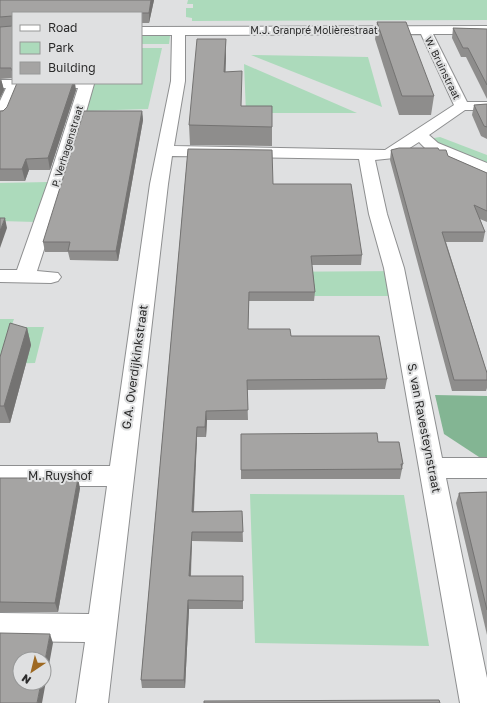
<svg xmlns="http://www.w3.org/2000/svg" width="487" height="703" font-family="'Golos Text',sans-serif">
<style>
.green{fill:#acdabb}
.forest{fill:#83b593}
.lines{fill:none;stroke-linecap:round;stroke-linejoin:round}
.minor-casing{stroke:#8e8f90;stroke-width:2}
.minor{fill:#fff;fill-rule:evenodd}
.wall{fill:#8e8d8c}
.shaded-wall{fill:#747372}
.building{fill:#a5a4a3;stroke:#747372}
.labels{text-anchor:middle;stroke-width:4;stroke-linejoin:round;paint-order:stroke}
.far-street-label{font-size:10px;fill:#2b2b2b;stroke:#dfe0e1}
.street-label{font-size:12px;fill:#2b2b2b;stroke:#dfe0e1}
</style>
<rect width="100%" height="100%" fill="#dfe0e1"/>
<!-- green -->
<g class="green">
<polygon points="188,0 487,0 487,20 192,21 192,18 186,17 186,8 193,8 193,4 187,4"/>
<polygon points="141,36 170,36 169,44 141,44"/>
<polygon points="141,48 162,48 148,109 82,111 91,83 141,83"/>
<polygon points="251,55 368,57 382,107"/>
<polygon points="244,64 357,113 246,113"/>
<polygon points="440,137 487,155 487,166 432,141 434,138"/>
<polygon points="48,182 36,222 0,221 0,183"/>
<polygon points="403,271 408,296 252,296 252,272"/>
<polygon points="0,319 14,319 11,327 44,327 35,363 0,364"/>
<polygon points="250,494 404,495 429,646 255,643"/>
</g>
<!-- forest -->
<polygon class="forest" points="435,395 487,396 487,457 479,457 444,434"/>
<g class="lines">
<!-- minor casing -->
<g class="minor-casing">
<g id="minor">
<path d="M487,26V34H433L467,102H487V110H465L429,135L438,143L487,163V174L426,149L419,142L394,158L375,160L387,214L404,268L442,458H487V478H446L487,678V703H460L384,268L369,214L359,159L172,156L168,184L108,703H76L85,642L0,641V613L89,614L107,486H0V466H110L150,184L171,81L172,35H141V27ZM421,34L454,105L385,150L174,146L185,81V35Z"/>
<polygon points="0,80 13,80 13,83 94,84 66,182 37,271 58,273 61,277 58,281 51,283 0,282 0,270 17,270 48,182 78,88 20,88 8,117 5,120 0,122 0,101 6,88 0,88"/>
</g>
</g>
<!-- minor -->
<use href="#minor" class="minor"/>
</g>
<!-- wall -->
<g class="wall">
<polygon points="0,0 154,0 149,23 141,23 141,13 13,13 13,78 0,79 1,79 4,90 0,98"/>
<polygon points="377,22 434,96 431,115 399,115 375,39"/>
<polygon points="453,28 487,29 487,99 466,57 461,57 452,38"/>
<polygon points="226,39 225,72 241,106 272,127 272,146 190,145 189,125"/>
<polygon points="76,90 50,170 29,170 25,181 0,181 0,111"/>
<polygon points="487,104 487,139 481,136 472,115 474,105"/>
<polygon points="142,111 143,120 118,261 70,260 68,252 45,252 43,242"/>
<polygon points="188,149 273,184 362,255 361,265 312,265 315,292 314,301 249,301 248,329 291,336 387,379 385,389 247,390 248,420 207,420 206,437 197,437 194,511 242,511 243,542 192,541 191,576 243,576 243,609 189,609 185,688 142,688 141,680"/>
<polygon points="391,150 439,150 448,156 487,173 487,222 480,219 485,232 483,242 446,242 487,373 487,388 486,391 452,391 390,160"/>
<polygon points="27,328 31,345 10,423 0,423 0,357"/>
<polygon points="241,434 378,442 403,464 400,479 241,479"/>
<polygon points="0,478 80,488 58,612 0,612"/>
<polygon points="487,492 487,635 456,503 459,493"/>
</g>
<!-- shaded-wall -->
<g class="shaded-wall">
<polygon points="151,0 154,0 149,23 149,13"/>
<polygon points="226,39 226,57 225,90 224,72"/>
<polygon points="1,79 4,90 0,98 0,82"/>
<polygon points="73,83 75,83 76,90 50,170 48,158"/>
<polygon points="142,111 143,120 118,261 116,251"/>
<polygon points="26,159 29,170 25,181 22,169"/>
<polygon points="5,218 7,228 0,248 0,231"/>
<polygon points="27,328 31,345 10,423 4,406"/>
<polygon points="206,411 207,420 206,437 205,427"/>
<polygon points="197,427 197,437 193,521 192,512"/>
<polygon points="78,478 80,488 58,612 55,603"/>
<polygon points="192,532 192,541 190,585 189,576"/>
<polygon points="188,600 189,609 185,688 184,680"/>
<polygon points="50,634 53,643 42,703 37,703 41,683 44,683 44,666"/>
</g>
<!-- building -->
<g class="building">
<polygon points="0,0 151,0 149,13 13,13 13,71 12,71 11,68 0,68 0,27 12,26 12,16 0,17"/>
<polygon points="377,22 406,22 434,96 402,96"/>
<polygon points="453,28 487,29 487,85 468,48 463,48"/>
<polygon points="197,39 226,39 224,72 242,71 241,106 272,106 272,127 189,125"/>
<polygon points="17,83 73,83 48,158 26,159 22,169 0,169 0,111 3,111 7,107"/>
<polygon points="487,104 487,127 484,126 474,105"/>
<polygon points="84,111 142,111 116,251 68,251 70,242 43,242"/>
<polygon points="399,148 438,148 439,150 446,150 448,156 487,173 487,211 474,205 485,232 442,232 487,373 487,380 454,380 391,150"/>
<polygon points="188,149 272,150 273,184 351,184 362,255 311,256 315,292 249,292 248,329 290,329 291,336 379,336 387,379 247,380 248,410 206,411 205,427 197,427 192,512 242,511 243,532 192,532 189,576 243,576 243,601 188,600 184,680 141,680"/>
<polygon points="0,218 5,218 0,231"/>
<polygon points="10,323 27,328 4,406 0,406 0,357"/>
<polygon points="377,433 378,442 399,442 403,464 401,464 402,469 241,470 241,434"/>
<polygon points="0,478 78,478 55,603 0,602"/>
<polygon points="487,492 487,610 459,493"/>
<polygon points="0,633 50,634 44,666 44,659 20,659 20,683 41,683 37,703 0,703"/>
<polygon points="439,700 440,703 204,703 204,701"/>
</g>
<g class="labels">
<!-- far-street labels -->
<g class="far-street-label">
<text x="314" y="34">M.J. Granpré Molièrestraat</text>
<text transform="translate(443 68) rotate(64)" y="4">W. Bruinstraat</text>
<text transform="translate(67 146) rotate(-73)" y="4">P. Verhagenstraat</text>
</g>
<!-- street labels -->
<g class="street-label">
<text transform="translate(135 367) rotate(-82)" y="4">G.A. Overdijkinkstraat</text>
<text transform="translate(424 428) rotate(79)" y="4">S. van Ravesteynstraat</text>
<text x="60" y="480">M. Ruyshof</text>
</g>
</g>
<!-- legend -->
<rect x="12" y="12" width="130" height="72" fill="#dfe0e1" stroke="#979898"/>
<rect x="20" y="25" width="20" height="6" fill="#ffffff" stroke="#979898"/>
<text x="48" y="32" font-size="12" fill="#2b2b2b">Road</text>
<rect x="20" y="42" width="20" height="12" fill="#acdabb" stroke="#979898"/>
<text x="48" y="52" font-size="12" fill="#2b2b2b">Park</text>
<rect x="20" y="62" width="20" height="12" fill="#a5a4a3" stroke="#979898"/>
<text x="48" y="72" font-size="12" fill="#2b2b2b">Building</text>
<!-- north arrow -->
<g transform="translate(32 671) rotate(215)"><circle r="19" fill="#dfe0e1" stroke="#979898"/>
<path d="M0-3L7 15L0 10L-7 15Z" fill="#9e6922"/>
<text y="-6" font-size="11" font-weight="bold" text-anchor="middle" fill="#2b2b2b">N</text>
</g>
</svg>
